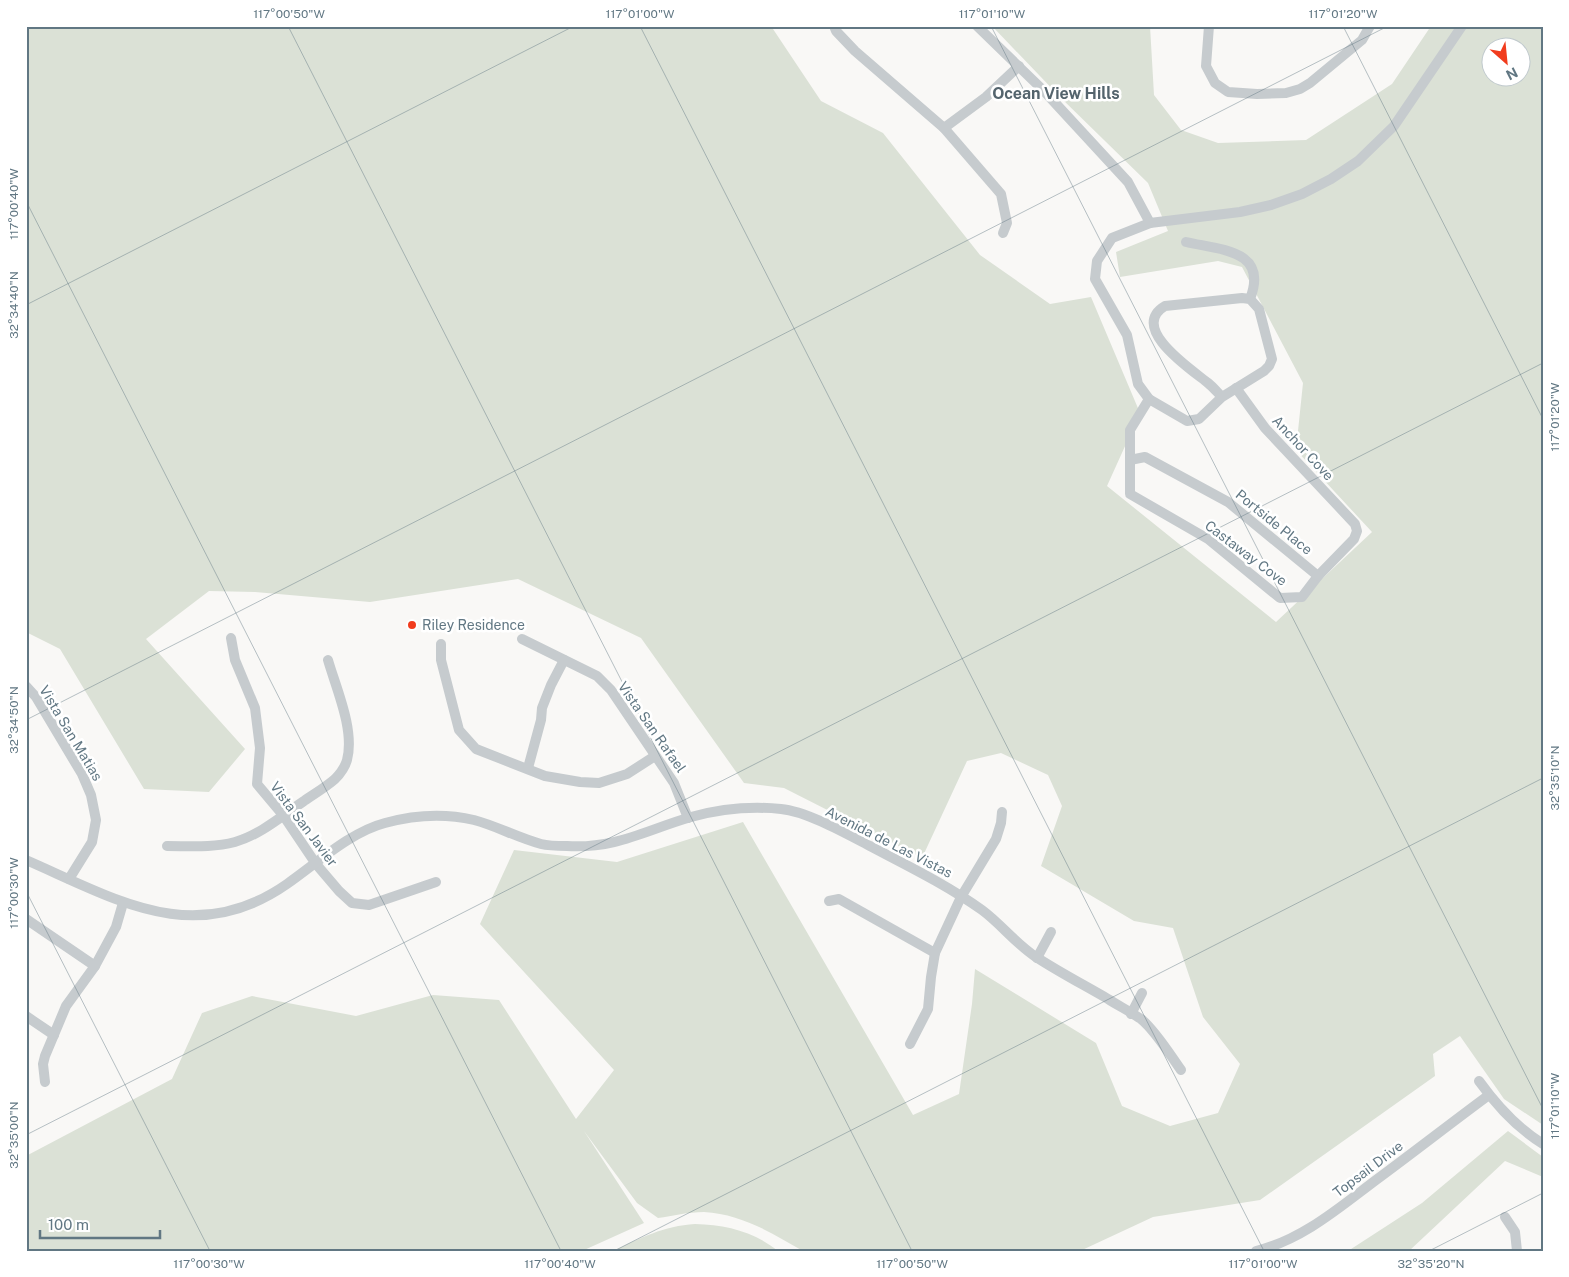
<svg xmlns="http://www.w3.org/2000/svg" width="1569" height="1277" font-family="'Public Sans',sans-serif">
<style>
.green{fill:#dbe1d6;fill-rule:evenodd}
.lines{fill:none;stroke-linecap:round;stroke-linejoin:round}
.minor{stroke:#c6cbce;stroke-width:10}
.ticks{fill:none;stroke:#617783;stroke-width:1;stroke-opacity:0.45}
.poi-dot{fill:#f13c1d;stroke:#fff;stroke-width:2}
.labels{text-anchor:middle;stroke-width:5;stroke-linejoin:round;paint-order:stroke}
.street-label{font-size:14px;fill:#617783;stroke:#fff}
.poi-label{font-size:14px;fill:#617783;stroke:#fff;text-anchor:start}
.quarter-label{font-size:16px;font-weight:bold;fill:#54646d;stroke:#fff}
.neatline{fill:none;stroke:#617783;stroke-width:2}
.ticks-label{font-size:12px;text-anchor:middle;fill:#617783}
</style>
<rect width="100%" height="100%" fill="#f9f8f6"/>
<!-- green -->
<g class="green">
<path d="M26,26H771L821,101L883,133L980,255L1050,304L1091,297L1140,413L1107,486L1276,622L1372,532L1296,450L1303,383L1242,267L1218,261L1120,277L1116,252L1168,231L1148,183L1061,98L992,26H1150L1154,95L1181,130L1218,143L1306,140L1392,84L1431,26H1543V1125L1504,1099L1460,1036L1433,1054L1435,1076L1260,1200L1153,1217L1080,1251H803C772,1233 741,1214 704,1212C688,1212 673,1216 658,1218L637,1203L584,1131L644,1223L582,1251H26V1156L172,1079L202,1013L252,996L356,1016L433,995L499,1000L576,1119L614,1070L480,924L514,850L617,862L743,822L913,1115L959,1094L972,1004L975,969L1096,1043L1122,1106L1170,1126L1218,1113L1240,1064L1203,1017L1173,928L1134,921L1041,866L1062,806L1048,775L1001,753L967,761L922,858L784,788L744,783L641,638L518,579L370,602L255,592L209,591L146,639L245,749L209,792L144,789L60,649L26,632ZM1492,48H1522V78H1492Z"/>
<polygon points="1508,1131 1543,1157 1543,1177 1505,1161 1409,1251 1348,1251 1422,1203"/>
<path d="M695,1224C726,1225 753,1231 778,1251H613C640,1238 664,1226 695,1224Z"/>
</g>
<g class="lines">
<!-- minor -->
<g class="minor">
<polyline points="834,26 836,31 855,51 944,128 1001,194 1007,223 1003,233"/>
<polyline points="977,26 1045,92 1128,182 1150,223"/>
<polyline points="1209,26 1206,66 1215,83 1228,92 1257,94 1286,93 1300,89 1310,83 1362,40 1370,26"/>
<polyline points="944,128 986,97 1019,66"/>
<path d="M1186,242C1221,250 1269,250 1250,299"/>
<path d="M1222,397C1217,392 1213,387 1208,383C1192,370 1128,328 1165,306L1242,298L1250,299L1259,309L1272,359L1269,366L1264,371L1222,397L1199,419L1187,421L1149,399L1138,384L1127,335L1095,279L1097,261L1112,238L1150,223L1240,212L1271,205L1302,194L1331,179L1358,161L1394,126L1462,26"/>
<polyline points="1149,399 1130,430 1130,494 1208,539 1280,598 1302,597 1318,576 1354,539 1357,531 1355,524 1265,428 1236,388"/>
<polyline points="1130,460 1145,457 1228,502 1318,576"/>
<polyline points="231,638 235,660 255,708 260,748 257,784 283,815 316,864 339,891 352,903 369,905 436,882"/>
<polyline points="522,639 597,676 611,690 674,783 688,818"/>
<polyline points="441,644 441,660 459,730 476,749 545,776 580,782 599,783 627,774 655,756"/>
<polyline points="26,686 36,697 82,774 91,795 96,820 92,842 69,879"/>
<polyline points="528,768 541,720 542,708 551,685 564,660"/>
<path d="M167,846C190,846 212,848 235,842C260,835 283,815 304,801C314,794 326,787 335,779C340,774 345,767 347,760C355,730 336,688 328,660"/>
<path d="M26,860C116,899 194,949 287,884C316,864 350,832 385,823C414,815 444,813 474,820C497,826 518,838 541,844C549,846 558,846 567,846C616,849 646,830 691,817C720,809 751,806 781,809C806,811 847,834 870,846C908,866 947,885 982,910C1001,924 1016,944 1036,957C1059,972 1084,985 1108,999C1119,1006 1131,1012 1141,1019C1155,1030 1171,1056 1181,1070"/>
<polyline points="829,901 839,899 935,953"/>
<polyline points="26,919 95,966"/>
<polyline points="1037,958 1051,932"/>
<polyline points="1131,1014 1142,993"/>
<polyline points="26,1016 54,1035"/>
<polyline points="910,1044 928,1009 931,977 935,953 961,897 996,839 1001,823 1002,812"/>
<path d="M1479,1081C1497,1106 1517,1128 1543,1144"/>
<polyline points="45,1082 43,1064 45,1056 66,1006 95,966 116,927 123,903"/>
<polyline points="1505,1217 1515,1232 1517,1251"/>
<path d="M1256,1251C1302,1240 1340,1207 1376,1180C1414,1152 1451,1123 1489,1095"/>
</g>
</g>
<!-- ticks -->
<path class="ticks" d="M288,26L912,1251M640,26L1264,1251M991,26L1543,1109M1343,26L1543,419M26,201L561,1251M26,305L574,26M26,720L1388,26M26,891L210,1251M26,1135L1543,363M614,1251L1543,778M1429,1251L1543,1193"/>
<!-- markers -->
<circle class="poi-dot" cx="412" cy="625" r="5"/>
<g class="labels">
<!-- street labels -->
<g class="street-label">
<text transform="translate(1303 448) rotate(47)" y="5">Anchor Cove</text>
<text transform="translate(1274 522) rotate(39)" y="5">Portside Place</text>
<text transform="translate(1246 553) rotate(37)" y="5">Castaway Cove</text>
<text transform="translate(652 727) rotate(55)" y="5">Vista San Rafael</text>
<text transform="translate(71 733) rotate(59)" y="5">Vista San Matias</text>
<text transform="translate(304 824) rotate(53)" y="5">Vista San Javier</text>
<text transform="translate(889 842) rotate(27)" y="5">Avenida de Las Vistas</text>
<text transform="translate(1368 1169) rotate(-37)" y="5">Topsail Drive</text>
</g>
<!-- poi labels -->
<g class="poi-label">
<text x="422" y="630">Riley Residence</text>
</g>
<!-- quarter labels -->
<g class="quarter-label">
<text x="1056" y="99">Ocean View Hills</text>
</g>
</g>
<!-- border -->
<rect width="1569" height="1277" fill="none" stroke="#ffffff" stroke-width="55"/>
<!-- north arrow -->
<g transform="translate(1506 62) rotate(153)"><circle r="24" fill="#ffffff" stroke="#c0c9cd"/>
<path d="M0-4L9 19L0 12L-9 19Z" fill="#f13c1d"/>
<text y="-8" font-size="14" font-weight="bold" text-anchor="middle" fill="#617783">N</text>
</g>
<!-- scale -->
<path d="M40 1230v8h120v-8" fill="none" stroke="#617783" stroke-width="2.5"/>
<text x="48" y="1230" font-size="15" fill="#617783" stroke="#ffffff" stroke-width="4" paint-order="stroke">100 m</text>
<rect x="28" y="28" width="1514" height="1222" class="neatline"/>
<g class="ticks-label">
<text x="289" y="18">117°00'50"W</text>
<text x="640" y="18">117°01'00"W</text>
<text x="992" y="18">117°01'10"W</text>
<text x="1343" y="18">117°01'20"W</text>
<text transform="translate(14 204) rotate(-90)" y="4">117°00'40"W</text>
<text transform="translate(14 305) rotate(-90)" y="4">32°34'40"N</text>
<text transform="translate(1555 417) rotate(-90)" y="4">117°01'20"W</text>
<text transform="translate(14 720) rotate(-90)" y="4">32°34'50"N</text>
<text transform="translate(1555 778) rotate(-90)" y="4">32°35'10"N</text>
<text transform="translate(14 893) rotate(-90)" y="4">117°00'30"W</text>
<text transform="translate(1555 1106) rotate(-90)" y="4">117°01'10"W</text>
<text transform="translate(14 1135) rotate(-90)" y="4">32°35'00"N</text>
<text x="209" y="1268">117°00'30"W</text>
<text x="560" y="1268">117°00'40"W</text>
<text x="912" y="1268">117°00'50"W</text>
<text x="1263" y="1268">117°01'00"W</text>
<text x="1431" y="1268">32°35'20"N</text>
</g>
</svg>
